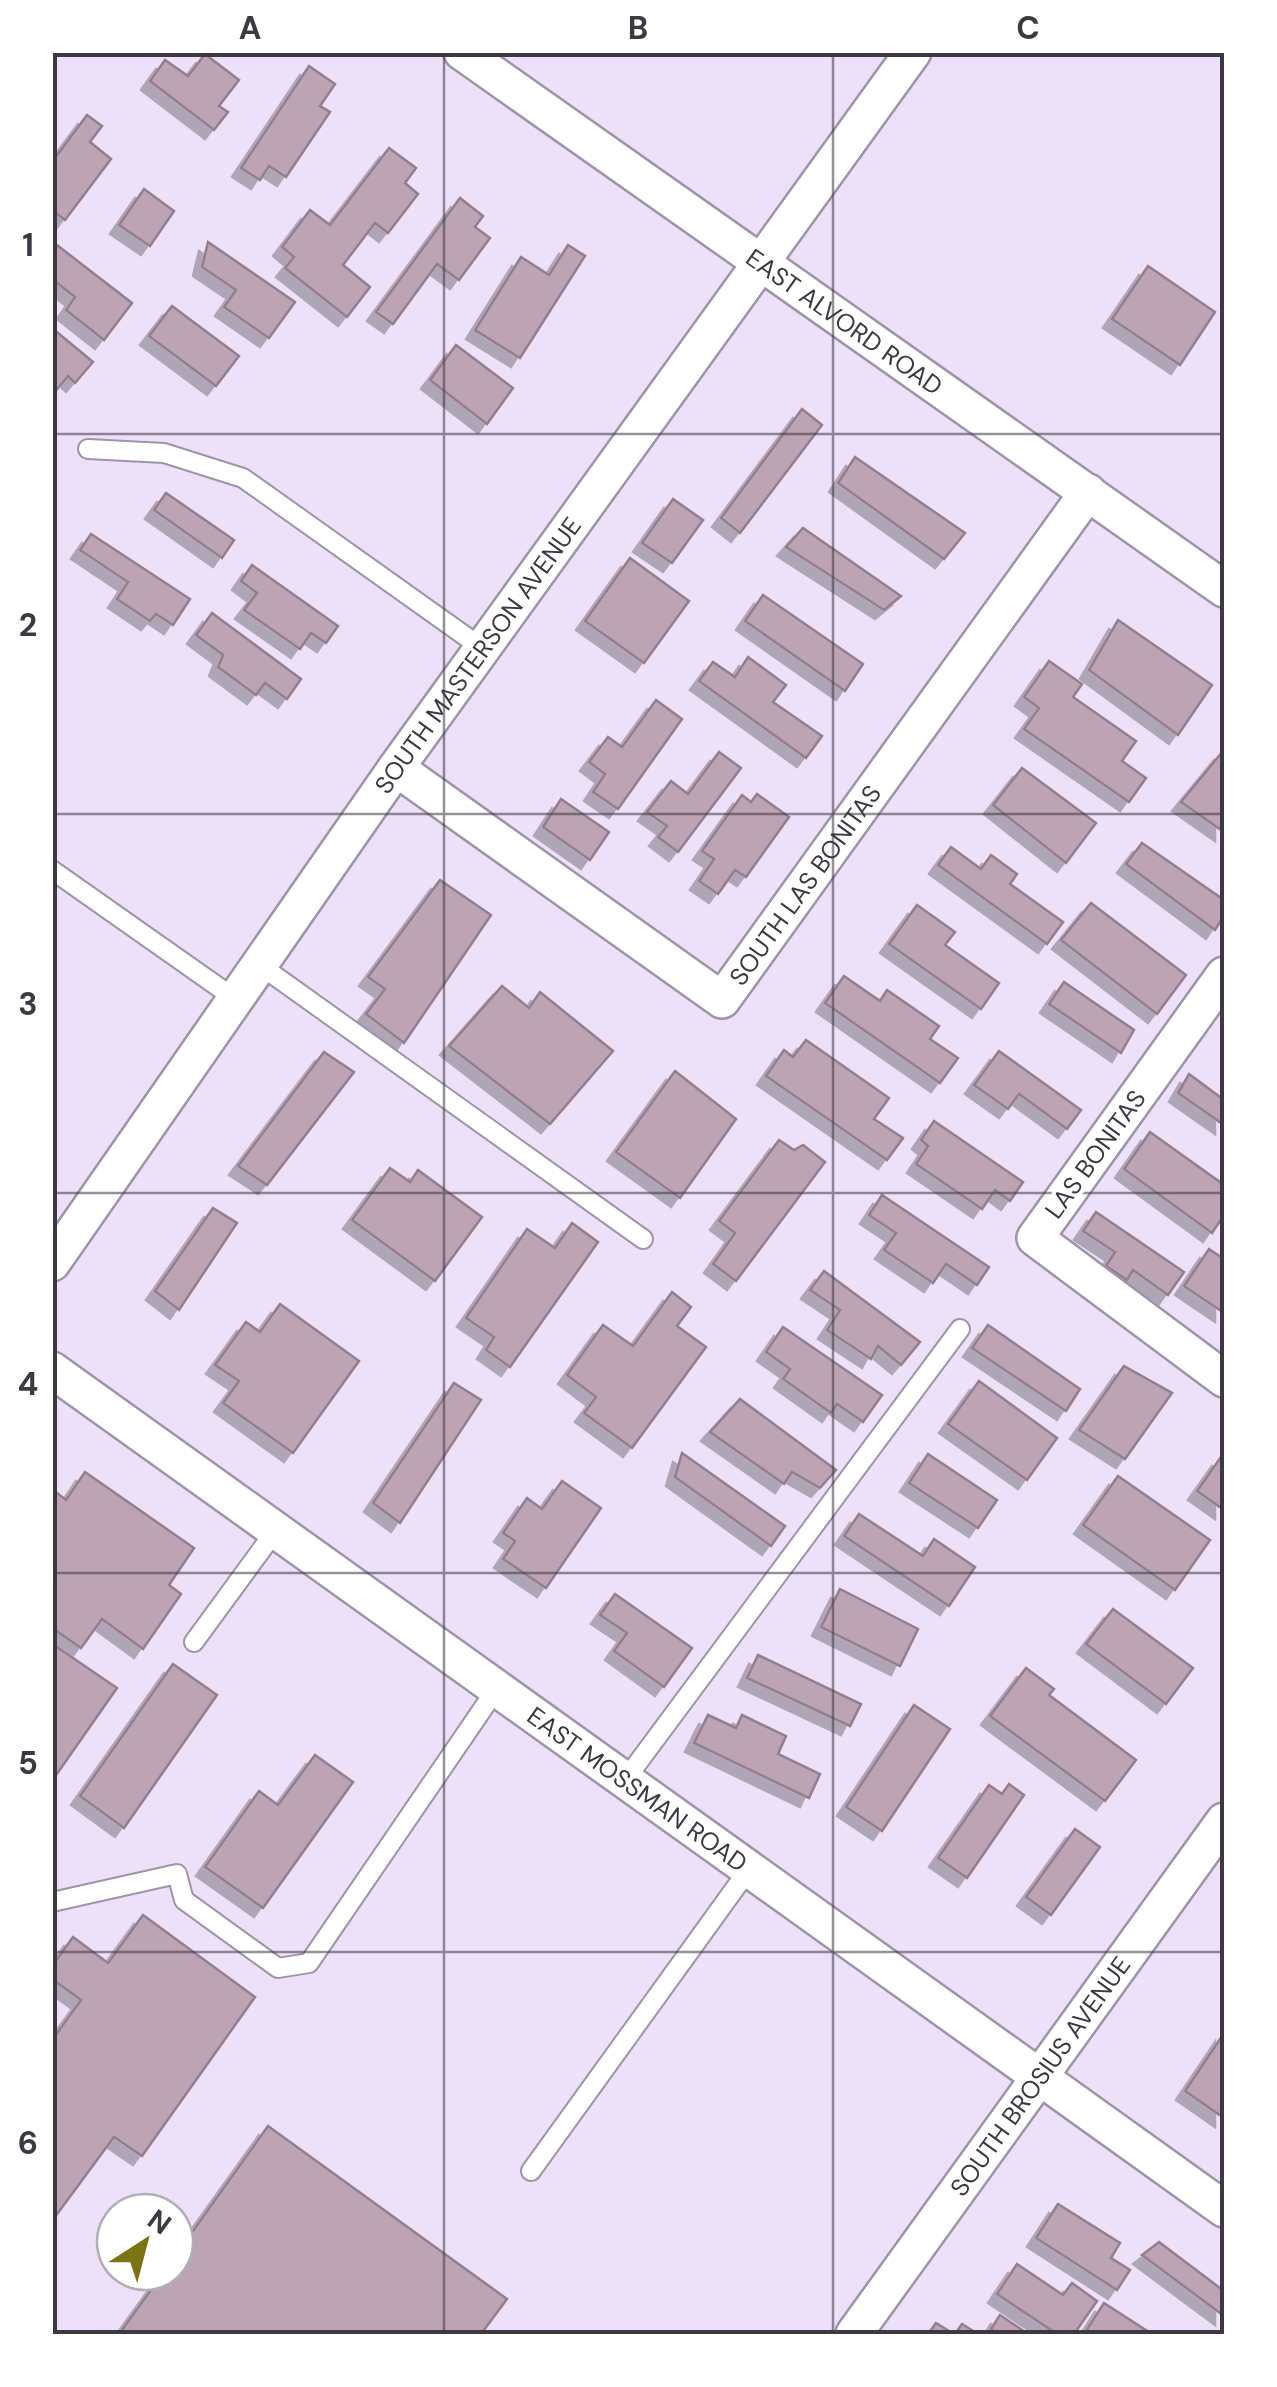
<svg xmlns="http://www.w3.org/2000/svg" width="1277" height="2387" font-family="'DM Sans',sans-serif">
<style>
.building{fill:#bca4b4;stroke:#947e8c;stroke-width:2.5;filter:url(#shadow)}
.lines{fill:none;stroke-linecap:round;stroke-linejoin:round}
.service-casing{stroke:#9f93aa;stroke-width:22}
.minor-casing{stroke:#9f93aa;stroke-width:40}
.service{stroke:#fff;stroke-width:18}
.minor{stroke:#fff;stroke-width:35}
.grid{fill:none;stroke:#3d3841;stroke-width:2.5;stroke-opacity:0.55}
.labels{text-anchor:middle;stroke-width:8;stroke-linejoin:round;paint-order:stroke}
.street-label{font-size:25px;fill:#3d3841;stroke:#fff}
.neatline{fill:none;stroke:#3d3841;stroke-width:4}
.grid-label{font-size:32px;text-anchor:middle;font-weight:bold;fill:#3d3841}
</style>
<defs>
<filter id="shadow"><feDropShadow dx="-9" dy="9" stdDeviation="0" flood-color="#0004"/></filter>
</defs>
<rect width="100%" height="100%" fill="#ede1f9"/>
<!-- building -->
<g class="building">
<polygon points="205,54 239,80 219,106 228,112 214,130 150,81 165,60 188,76"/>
<polygon points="309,66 335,84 320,106 330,112 286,177 269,166 260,180 241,168"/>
<polygon points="87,115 102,126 90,142 111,159 65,220 52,210 52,162"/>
<polygon points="389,148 416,168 405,183 418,194 388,233 375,223 343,265 370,287 347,317 285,268 294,257 282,247 310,210 330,225"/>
<polygon points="144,189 174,211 150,246 119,225"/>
<polygon points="460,198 483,216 475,227 490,238 459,280 437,264 393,324 376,312"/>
<polygon points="53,242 132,303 104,340 66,310 75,297 52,279"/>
<polygon points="208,242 295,302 269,338 224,307 236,290 202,267"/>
<polygon points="568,245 585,256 520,358 475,330 521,257 549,275"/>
<polygon points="1148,266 1215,312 1180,365 1112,319"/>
<polygon points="172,306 239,356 216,386 149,336"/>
<polygon points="52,328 93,362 75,383 68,376 54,393"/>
<polygon points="456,345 513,388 487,424 430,380"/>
<polygon points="802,409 822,425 740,533 721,518"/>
<polygon points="855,457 965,533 944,559 838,483"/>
<polygon points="166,493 234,540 222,558 154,510"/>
<polygon points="673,499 703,520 672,563 642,543"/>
<polygon points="803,528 901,596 884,610 786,547"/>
<polygon points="91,534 190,599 173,625 156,614 150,621 117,599 128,582 80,550"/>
<polygon points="630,558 689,601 644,663 585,621"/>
<polygon points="252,565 338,626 326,643 311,633 300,649 244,610 257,593 241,581"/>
<polygon points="763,595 863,664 845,691 745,621"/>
<polygon points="212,613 301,679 287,699 265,683 256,695 218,667 223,655 196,635"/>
<polygon points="1118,620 1212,685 1178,735 1089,670"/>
<polygon points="748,657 786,685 773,702 822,736 806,758 699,681 713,662 735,677"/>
<polygon points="1049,661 1082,684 1073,697 1136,741 1122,761 1146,778 1129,802 1024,729 1039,708 1024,697"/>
<polygon points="656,700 682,719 618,809 593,792 605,774 589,762 608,737 622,747"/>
<polygon points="1223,751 1224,752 1224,832 1181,802"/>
<polygon points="719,752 741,768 678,852 658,837 667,826 647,812 671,781 688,794"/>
<polygon points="1022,768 1096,823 1066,863 993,805"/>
<polygon points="757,794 789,817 746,877 735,870 718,894 699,881 714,859 702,851 742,795 751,802"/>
<polygon points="561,799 609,832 590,860 543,827"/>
<polygon points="1142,843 1224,900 1224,916 1215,930 1126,864"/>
<polygon points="951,847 981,869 991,855 1017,874 1010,884 1063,922 1047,944 938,865"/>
<polygon points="440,880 491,915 404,1043 366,1014 385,989 368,977"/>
<polygon points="1091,903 1186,975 1157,1014 1061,940"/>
<polygon points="917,905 955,932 945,945 999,983 981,1009 889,944"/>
<polygon points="844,976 880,1001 887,990 939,1026 930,1039 958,1058 940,1083 825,1003"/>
<polygon points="1064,982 1134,1030 1121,1053 1049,1004"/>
<polygon points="502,986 529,1008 540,992 613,1051 550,1124 449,1046"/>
<polygon points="806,1040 889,1098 874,1119 903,1138 887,1160 766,1076 784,1050 793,1057"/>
<polygon points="999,1051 1081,1110 1067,1129 1019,1094 1008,1109 974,1085"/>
<polygon points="324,1052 354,1072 267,1185 238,1166"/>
<polygon points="675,1071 736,1119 680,1198 616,1152"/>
<polygon points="1189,1074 1224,1100 1224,1125 1178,1093"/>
<polygon points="934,1121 1023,1182 1010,1201 995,1190 982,1209 916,1164 928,1146 921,1140"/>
<polygon points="1150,1132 1224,1185 1224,1215 1212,1233 1124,1169"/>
<polygon points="779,1140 794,1150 803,1145 825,1162 736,1281 713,1264 735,1233 719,1221"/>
<polygon points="390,1168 410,1182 418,1170 482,1217 435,1281 352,1220"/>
<polygon points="882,1195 989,1267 977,1285 946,1264 933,1283 884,1250 896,1233 869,1215"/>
<polygon points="213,1208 237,1223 179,1310 155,1291"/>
<polygon points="1096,1212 1184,1272 1168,1295 1133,1270 1127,1280 1106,1266 1115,1252 1083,1231"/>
<polygon points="572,1223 598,1242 510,1367 486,1350 494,1337 466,1318 527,1229 555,1248"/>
<polygon points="1209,1249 1224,1259 1224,1313 1184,1286"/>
<polygon points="824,1271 920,1342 901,1365 878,1346 871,1359 827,1330 840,1310 810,1290"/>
<polygon points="672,1292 691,1307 677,1326 706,1347 632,1448 584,1413 596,1397 567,1375 603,1325 633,1346"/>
<polygon points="280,1304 359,1361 293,1453 223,1403 239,1381 215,1365 246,1322 260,1332"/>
<polygon points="988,1325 1080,1389 1066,1411 972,1348"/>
<polygon points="783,1327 882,1395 863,1422 837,1404 831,1413 783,1379 790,1369 766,1352"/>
<polygon points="1124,1366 1172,1393 1125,1459 1079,1430"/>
<polygon points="979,1381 1057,1438 1027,1480 948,1424"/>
<polygon points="454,1383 481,1400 400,1523 373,1503"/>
<polygon points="740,1399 836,1470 820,1488 792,1472 784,1484 710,1432"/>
<polygon points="682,1453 785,1526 771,1546 675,1477"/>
<polygon points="928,1454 997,1500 978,1528 909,1483"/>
<polygon points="1221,1457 1224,1459 1224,1510 1197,1491"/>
<polygon points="85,1472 194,1548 169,1585 181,1594 143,1649 102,1619 81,1648 52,1628 52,1499 57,1493 66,1500"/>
<polygon points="1118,1476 1210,1540 1175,1590 1083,1525"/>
<polygon points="562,1481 601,1508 546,1588 503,1559 515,1541 503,1533 527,1498 542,1509"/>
<polygon points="859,1514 923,1556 934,1539 975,1567 949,1606 844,1536"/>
<polygon points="840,1589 918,1629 900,1666 821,1627"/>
<polygon points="615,1594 692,1648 664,1687 614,1651 627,1633 600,1615"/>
<polygon points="1113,1609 1193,1668 1166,1704 1086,1644"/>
<polygon points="54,1645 117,1688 52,1781 52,1647"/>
<polygon points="758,1655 861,1704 850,1726 747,1678"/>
<polygon points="173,1664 217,1695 124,1828 80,1796"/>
<polygon points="1026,1668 1054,1689 1049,1695 1136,1760 1105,1801 990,1716"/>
<polygon points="914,1705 950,1729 882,1831 846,1807"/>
<polygon points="708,1715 736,1728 742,1715 786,1736 778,1754 820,1774 809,1798 694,1743"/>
<polygon points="315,1755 353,1782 263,1908 205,1867 259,1791 278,1805"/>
<polygon points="1009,1784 1024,1795 967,1878 938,1858 989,1785 1002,1794"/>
<polygon points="1075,1829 1100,1847 1051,1915 1026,1897"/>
<polygon points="143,1915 255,1997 142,2156 114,2137 52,2221 52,2040 81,2000 52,1979 52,1966 73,1937 108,1963"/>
<polygon points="1224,2033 1224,2118 1185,2091"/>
<polygon points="268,2126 507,2299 481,2334 119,2334 164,2272 175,2272 175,2256"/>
<polygon points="1058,2204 1120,2243 1111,2258 1130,2270 1117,2290 1036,2238"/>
<polygon points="1159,2242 1224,2291 1224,2316 1142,2255"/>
<polygon points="1017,2264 1063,2295 1072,2283 1097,2301 1074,2334 1057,2334 997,2294"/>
<polygon points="1104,2303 1152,2334 1084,2334"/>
<polygon points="1000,2315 1028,2334 998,2334 991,2329"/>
<polygon points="936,2323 954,2334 928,2334"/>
<polygon points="962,2324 978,2334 955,2334"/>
</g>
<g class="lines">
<!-- service casing -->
<g class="service-casing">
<g id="service">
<polyline points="88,449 164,453 243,478 482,648"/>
<polyline points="52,870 234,998"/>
<polyline points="257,963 643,1239"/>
<polyline points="194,1642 276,1530"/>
<polyline points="625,1780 960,1329"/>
<polyline points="52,1902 177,1874 184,1900 278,1968 309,1963 497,1688"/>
<polyline points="531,2171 749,1869"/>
</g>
</g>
<!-- minor casing -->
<g class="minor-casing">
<g id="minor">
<path id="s1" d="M462,52L1224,589"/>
<path id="s2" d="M396,768L722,1000L1088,492"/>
<polyline points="1224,975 1035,1238 1224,1379"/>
<path id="s3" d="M52,1263L396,768L913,52"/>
<path id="s4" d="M52,1370L1224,2209"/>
<path id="s5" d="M854,2334L1224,1821"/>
</g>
</g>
<!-- service -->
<use href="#service" class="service"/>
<!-- minor -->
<use href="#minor" class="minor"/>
</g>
<!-- grid -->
<path class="grid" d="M444,52V2334M833,52V2334M52,434H1224M52,814H1224M52,1193H1224M52,1573H1224M52,1952H1224"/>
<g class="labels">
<!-- street labels -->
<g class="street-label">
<text dy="9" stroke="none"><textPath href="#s1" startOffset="468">EAST ALVORD ROAD</textPath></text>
<text dy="9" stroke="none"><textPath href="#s3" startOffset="742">SOUTH MASTERSON AVENUE</textPath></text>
<text dy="9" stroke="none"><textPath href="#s2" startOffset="542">SOUTH LAS BONITAS</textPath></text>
<text transform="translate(1095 1154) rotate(-54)" y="9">LAS BONITAS</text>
<text dy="9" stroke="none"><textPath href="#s4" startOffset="720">EAST MOSSMAN ROAD</textPath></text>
<text dy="9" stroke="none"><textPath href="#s5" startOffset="318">SOUTH BROSIUS AVENUE</textPath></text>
</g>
</g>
<!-- border -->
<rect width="1277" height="2387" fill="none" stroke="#ffffff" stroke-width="110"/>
<!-- north arrow -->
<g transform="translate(145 2242) rotate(36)"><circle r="48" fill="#ffffff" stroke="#b1afb3" stroke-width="2.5"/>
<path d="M0-8L18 38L0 25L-18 38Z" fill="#7c7315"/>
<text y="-15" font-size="28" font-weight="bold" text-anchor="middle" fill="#3d3841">N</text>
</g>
<rect x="55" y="55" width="1167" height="2277" class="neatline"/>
<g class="grid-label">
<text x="250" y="39">A</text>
<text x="638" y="39">B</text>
<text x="1028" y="39">C</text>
<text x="28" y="256">1</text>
<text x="28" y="636">2</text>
<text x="28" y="1015">3</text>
<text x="28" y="1395">4</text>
<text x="28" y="1774">5</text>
<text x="28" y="2154">6</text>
</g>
</svg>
